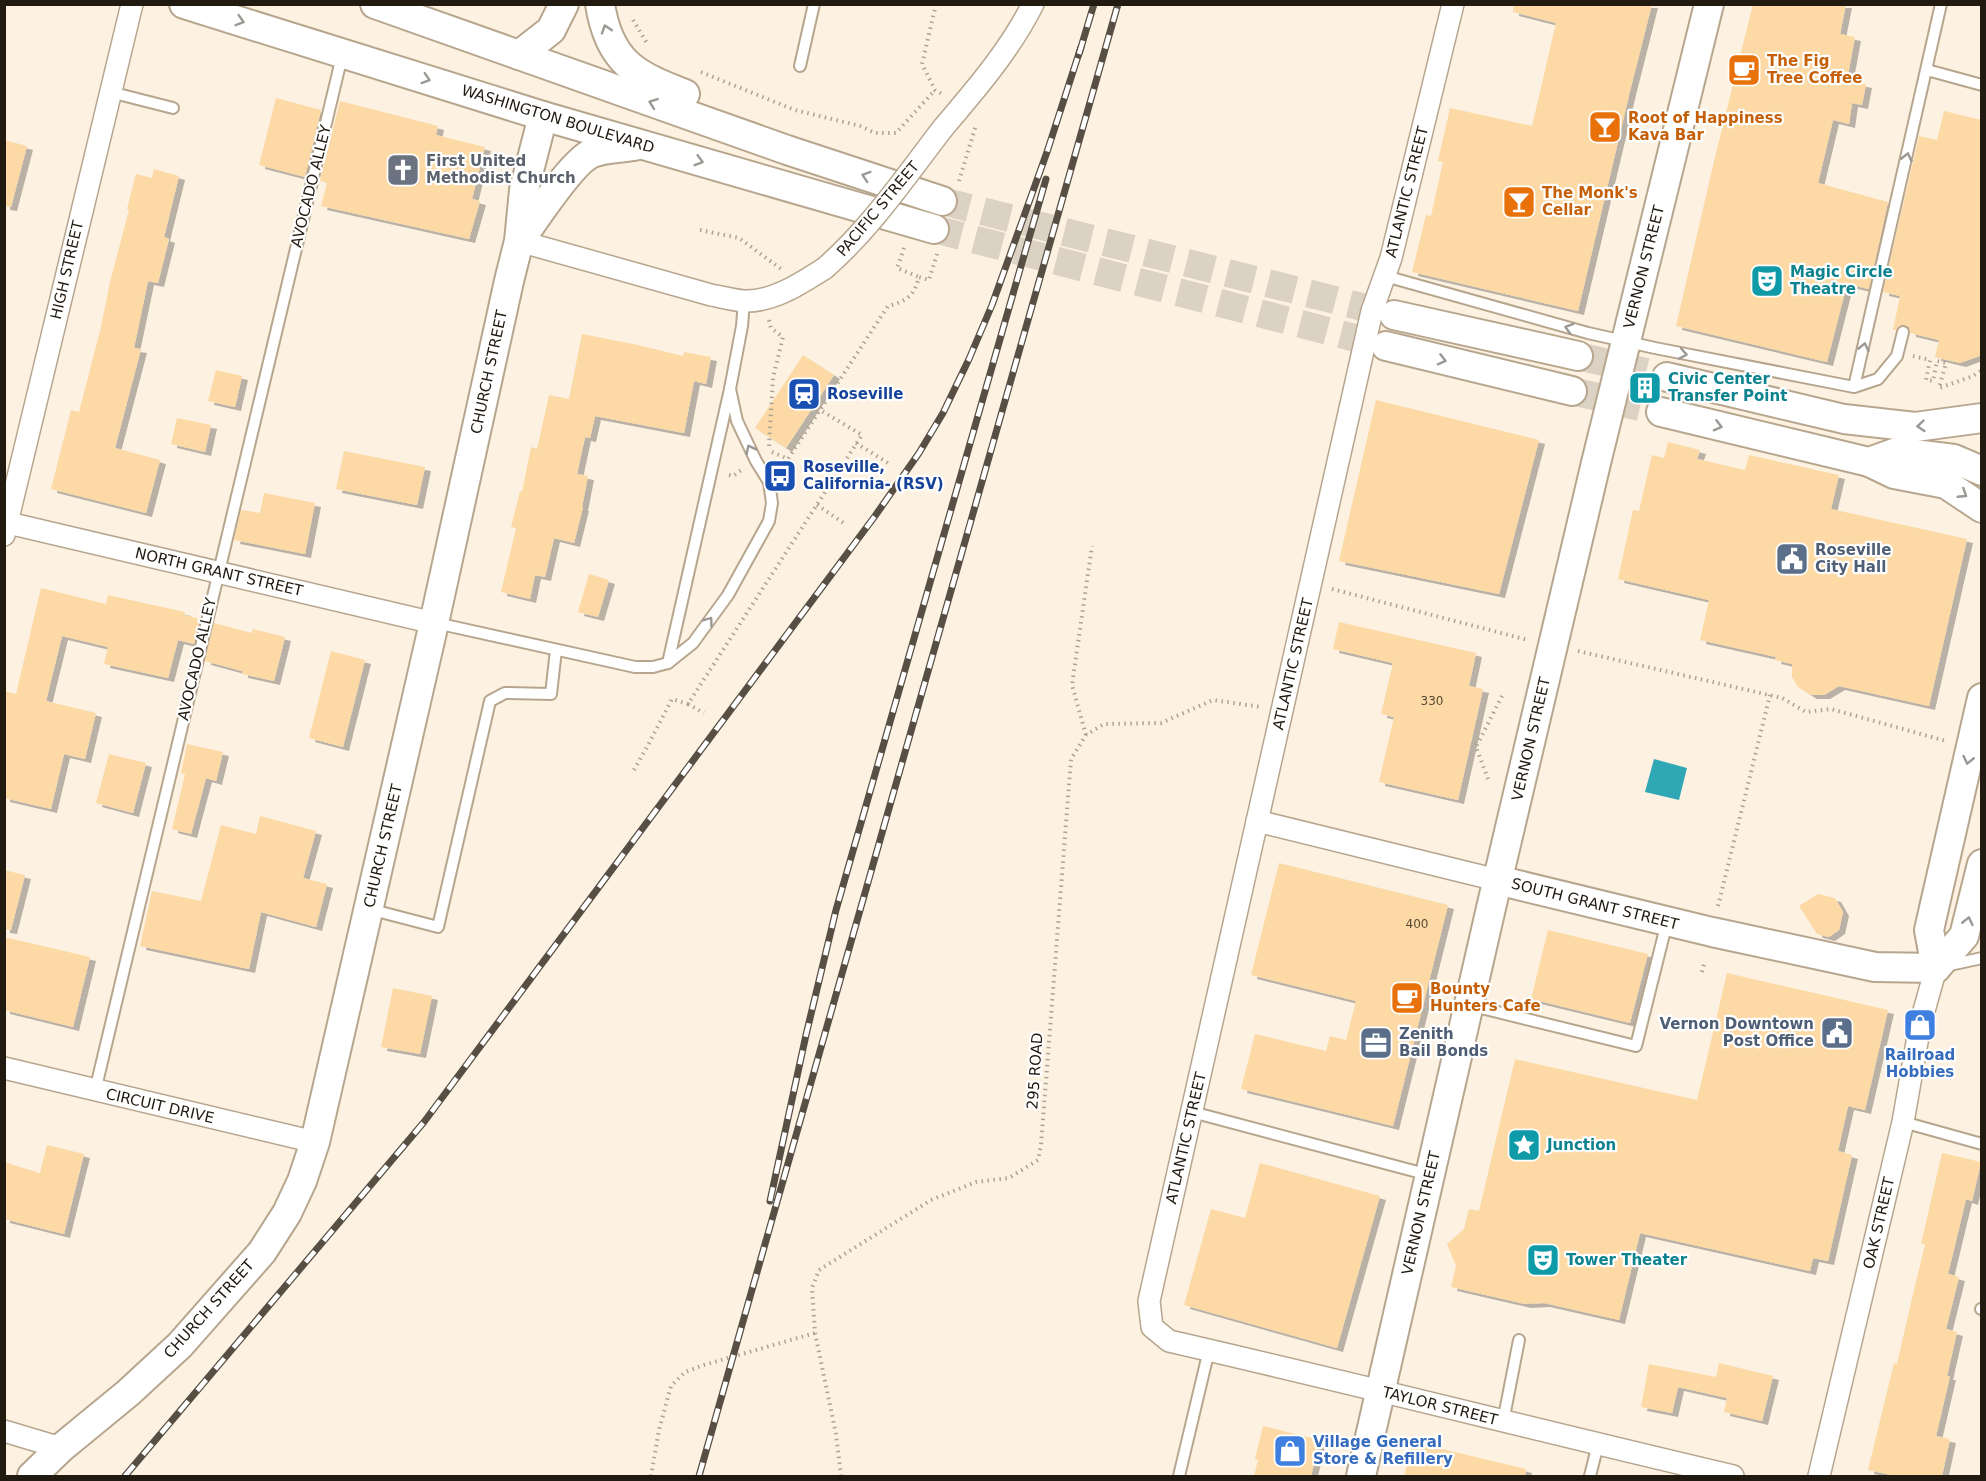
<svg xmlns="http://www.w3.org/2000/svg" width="1986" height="1481" font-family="'DejaVu Sans',sans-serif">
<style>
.water{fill:#2fa7b4}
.building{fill:#fcd9a5;filter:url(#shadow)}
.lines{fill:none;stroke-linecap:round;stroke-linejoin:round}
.secondary-tunnel{stroke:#dcd2c3;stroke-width:28;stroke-dasharray:28 14;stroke-linecap:butt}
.lane-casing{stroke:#b7a68d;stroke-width:14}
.street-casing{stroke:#b7a68d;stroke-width:24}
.secondary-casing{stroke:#b7a68d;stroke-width:32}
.path{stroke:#aca395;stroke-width:4;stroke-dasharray:1.5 4.5;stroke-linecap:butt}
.lane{stroke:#fff;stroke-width:10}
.street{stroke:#fff;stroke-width:21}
.secondary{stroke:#fff;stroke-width:28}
.rail-casing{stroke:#574f44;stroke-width:7}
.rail{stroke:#fff;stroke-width:4.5;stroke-dasharray:14;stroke-linecap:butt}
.street-bridge-casing{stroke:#b7a68d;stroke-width:24;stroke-linecap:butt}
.street-bridge{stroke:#fff;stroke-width:21}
.oneway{stroke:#9b9894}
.labels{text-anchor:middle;stroke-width:4.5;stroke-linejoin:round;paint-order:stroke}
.number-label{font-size:12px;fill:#584a36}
.food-label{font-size:15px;font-weight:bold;fill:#c56008;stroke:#fff;text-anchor:start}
.street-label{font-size:15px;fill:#211a11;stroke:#fff}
.worship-label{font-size:15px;font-weight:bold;fill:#5b616d;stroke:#fff;text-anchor:start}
.culture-label{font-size:15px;font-weight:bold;fill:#0d838f;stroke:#fff;text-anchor:start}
.transit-label{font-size:15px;font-weight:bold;fill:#164399;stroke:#fff;text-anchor:start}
.service-label{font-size:15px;font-weight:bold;fill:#4e5e75;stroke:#fff;text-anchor:start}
.shop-label{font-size:15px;font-weight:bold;fill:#366cbe;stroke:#fff}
</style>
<defs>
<filter id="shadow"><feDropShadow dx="6" dy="4" stdDeviation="0" flood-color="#0004"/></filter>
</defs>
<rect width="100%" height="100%" fill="#fdf2e2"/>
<!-- water -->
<polygon class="water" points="1654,759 1687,768 1679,800 1645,792"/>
<!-- building -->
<g class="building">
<polygon points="1514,4 1652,4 1630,91 1578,311 1412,272 1426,215 1431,216 1443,162 1438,161 1450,108 1532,126 1556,23 1513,12"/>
<polygon points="1753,4 1846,4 1840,34 1855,37 1847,80 1866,84 1862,105 1852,103 1849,124 1833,120 1818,183 1888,202 1869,289 1847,284 1827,362 1676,326 1714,161"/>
<polygon points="276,98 321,110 305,177 259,165"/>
<polygon points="340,101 438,126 436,135 485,147 472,199 480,201 469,239 321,206 327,183 320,181"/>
<polygon points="1944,111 1982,120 1982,355 1960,363 1935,357 1939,340 1910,333 1909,327 1904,325 1898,326 1896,330 1893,330 1900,296 1883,292 1919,136 1937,140"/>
<polygon points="4,140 27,146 11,207 4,206"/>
<polygon points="154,169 179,176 164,237 169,239 158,283 148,281 134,348 141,349 115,448 160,460 146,513 51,489 71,410 79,412 101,327 110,282 129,210 127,209 136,174 152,178"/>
<polygon points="582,334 638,345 683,356 684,352 711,357 706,384 694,381 684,433 595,416 590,438 585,437 577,474 588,476 582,507 583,507 574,543 554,538 545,577 535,575 530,599 501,592 516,528 511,527 520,491 522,492 531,447 537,449 549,395 569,399"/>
<polygon points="803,355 834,375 786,448 755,428"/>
<polygon points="216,370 242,376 235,407 208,401"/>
<polygon points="1376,400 1539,440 1499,594 1339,561"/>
<polygon points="177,418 211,425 205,452 171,444"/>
<polygon points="1668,442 1700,450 1697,459 1745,470 1749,455 1839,475 1831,509 1967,539 1929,706 1839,686 1824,695 1811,695 1798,687 1792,677 1792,664 1775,660 1776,657 1700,640 1709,600 1618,579 1633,510 1639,511 1652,455 1664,458"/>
<polygon points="344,451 425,467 417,505 336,489"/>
<polygon points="264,493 315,503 305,554 234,540 241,510 260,513"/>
<polygon points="589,574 609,580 598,617 578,612"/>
<polygon points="41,588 106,604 108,595 185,612 184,615 200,619 194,644 178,640 168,678 104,664 108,647 62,636 46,701 96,713 85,759 64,754 51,809 4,798 4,691 16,694"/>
<polygon points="1339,622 1476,653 1469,686 1483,689 1458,800 1379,782 1394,717 1381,714 1393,663 1333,649"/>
<polygon points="214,623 252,633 253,629 285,637 274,681 242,674 242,671 205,661"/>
<polygon points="331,651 365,660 343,747 309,738"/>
<polygon points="187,744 223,752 216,781 206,778 191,834 172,829 185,774 181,773"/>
<polygon points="109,754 146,763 133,813 96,803"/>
<polygon points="260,816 316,831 303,878 327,884 316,927 261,912 249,969 140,946 152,891 201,901 221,825 256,834"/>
<polygon points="1279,863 1448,905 1393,1126 1241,1089 1255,1034 1326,1051 1330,1036 1346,1040 1356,1001 1251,975"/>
<polygon points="4,870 25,875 11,930 4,929"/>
<polygon points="1818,894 1835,898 1843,912 1839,930 1829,937 1817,934 1799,906"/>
<polygon points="1548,930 1648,954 1630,1023 1531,999"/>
<polygon points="4,937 90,957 73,1027 4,1010"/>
<polygon points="1727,973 1888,1010 1865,1110 1848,1106 1838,1151 1852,1155 1828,1261 1813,1258 1810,1271 1640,1233 1619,1320 1544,1303 1525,1304 1451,1287 1456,1266 1447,1244 1464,1229 1469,1209 1479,1211 1515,1059 1697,1100"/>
<polygon points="393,988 432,996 420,1054 381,1047"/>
<polygon points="47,1145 84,1154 64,1234 4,1219 4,1162 40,1173"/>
<polygon points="1942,1153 1981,1162 1972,1201 1966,1199 1948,1274 1959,1277 1946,1329 1957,1332 1947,1376 1950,1376 1936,1436 1950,1439 1942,1476 1896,1476 1868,1470 1894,1363 1897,1364 1909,1311 1925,1244 1921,1244"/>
<polygon points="1260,1163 1380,1196 1337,1348 1184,1305 1211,1209 1245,1218"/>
<polygon points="1719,1363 1773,1376 1762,1421 1724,1412 1727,1398 1678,1387 1672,1413 1641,1407 1649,1364 1716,1377"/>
<polygon points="1263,1426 1320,1440 1311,1476 1254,1476 1258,1460 1255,1459"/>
<polygon points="1413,1442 1526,1469 1525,1476 1404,1476"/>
</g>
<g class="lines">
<!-- secondary-tunnel -->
<g class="secondary-tunnel">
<polyline points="942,201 1394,315"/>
<polyline points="934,229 1386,346"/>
<polyline points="1578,356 1667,377"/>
<polyline points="1572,391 1661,412"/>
</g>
<!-- lane casing -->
<g class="lane-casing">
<g id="lane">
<polyline points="800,66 814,4"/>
<polyline points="1927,70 1982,85"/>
<polyline points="110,92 173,108"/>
<polyline points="1385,276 1588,333 1655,348 1854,387 1941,4"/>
<polyline points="1854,387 1878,379 1897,356 1903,332"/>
<polyline points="436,623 635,667 653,667 668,663 693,643 728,595 769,521 772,503 769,482 756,461 737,421 730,389"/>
<polyline points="668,663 730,389 742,326 744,301"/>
<polyline points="369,909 438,927 490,701 505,693 551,694 556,650"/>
<polyline points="1945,966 1982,958"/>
<polyline points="1469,1005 1636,1046 1667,922"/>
<polyline points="95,1091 342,56"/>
<polyline points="1192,1112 1429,1175"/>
<polyline points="1903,1122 1982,1144"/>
<polyline points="1981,1309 1982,1309"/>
<polyline points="1503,1422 1519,1340"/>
<polyline points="1179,1476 1209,1350"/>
<polyline points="1590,1476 1598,1444"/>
</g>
</g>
<!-- street casing -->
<g class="street-casing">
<g id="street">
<path d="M1453,4L1391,258L1372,311L1149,1301L1152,1327L1169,1341C1357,1384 1545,1432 1733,1476"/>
<path d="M943,128C976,89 1010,50 1033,4"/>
<path d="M519,241L711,295C722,297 733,300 744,301C774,302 801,283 825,268"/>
<polyline points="4,522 434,623"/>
<polyline points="4,535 132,4"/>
<polyline points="1257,821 1497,880"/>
<polyline points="4,1068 315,1142"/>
<polyline points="4,1431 61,1448"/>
<polyline points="1819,1476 1903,1122 1920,1025 1936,968"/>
</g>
</g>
<!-- secondary casing -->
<g class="secondary-casing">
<g id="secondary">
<polyline points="184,4 543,116 934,229"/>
<polyline points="375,4 787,150 942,201"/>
<path d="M600,4C609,62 635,75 685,94"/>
<polyline points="519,55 551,30 564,4"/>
<path d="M521,239C534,220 573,161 592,153C604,148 621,148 634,146"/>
<polyline points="1394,315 1578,356"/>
<polyline points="1386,346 1572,391"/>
<polyline points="1667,377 1844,419 1915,427 1982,418"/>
<polyline points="1661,412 1869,462 1897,452 1954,459 1982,471"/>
<polyline points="1869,462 1894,474 1946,484 1982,508"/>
<polyline points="1497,880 1712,932 1875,967 1936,968"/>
<polyline points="1936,968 1929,930 1982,698"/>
<polyline points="1936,968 1964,936 1982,864"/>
<polyline points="32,1476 61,1448 128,1393 180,1345 262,1252 287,1213 302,1181 315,1142 434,623 509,281 519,241 524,190 543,116"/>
<polyline points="1361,1476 1491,908 1596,463 1709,4"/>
</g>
</g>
<!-- path -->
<g class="path">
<polyline points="936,4 922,64 935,90 942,94"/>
<polyline points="633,20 648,45"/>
<polyline points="701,72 795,110 860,126 875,133 896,133 935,90"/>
<polyline points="959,181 976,125"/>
<polyline points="700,230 739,238 781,269"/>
<polyline points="904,248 897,268 919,277"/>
<polyline points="1913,356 1930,360 1926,380 1933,381 1937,361 1946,363 1939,388 1973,376 1982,370"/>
<polyline points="856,443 888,463"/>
<polyline points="769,446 773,378 783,337 771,328 769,320"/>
<path d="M772,452L788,459L888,306C907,301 914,296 919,277L929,280L937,254"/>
<polyline points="729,475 733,476 743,469"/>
<polyline points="817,505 845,524"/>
<polyline points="1332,589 1528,640"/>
<polyline points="1578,651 1782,698 1806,712 1831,709 1946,741"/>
<polyline points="688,704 704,713"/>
<polyline points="1086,735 1072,685 1092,546"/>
<polyline points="634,770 647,747 672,699 688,704 862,435 820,410"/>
<polyline points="1488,779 1476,747 1502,696"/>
<polyline points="1718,906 1770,695"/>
<polyline points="1702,972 1704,964"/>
<polyline points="651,1476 659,1430 671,1386 685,1372 704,1365 815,1333"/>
<polyline points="841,1476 836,1434 815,1333 812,1288 819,1270 931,1200 976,1182 1009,1178 1038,1160 1041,1145 1071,759 1086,735 1104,724 1161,723 1213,700 1261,707"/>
</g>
<!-- lane -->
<use href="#lane" class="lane"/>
<!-- street -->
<use href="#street" class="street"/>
<!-- secondary -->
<use href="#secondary" class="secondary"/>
<!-- rail casing -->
<g class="rail-casing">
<g id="rail">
<polyline points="1079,54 1094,4"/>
<polyline points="770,1201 806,1035 836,910 1046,179"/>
<polyline points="125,1476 424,1122 875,516 919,453 943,413 969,359 992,305 1047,152 1081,47"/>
<polyline points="699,1476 1118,4"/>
</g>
</g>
<!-- rail -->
<use href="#rail" class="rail"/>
<!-- street-bridge casing -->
<g class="street-bridge-casing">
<path id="street-bridge" d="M825,268C871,228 906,176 943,128"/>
</g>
<!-- street-bridge -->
<use href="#street-bridge" class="street-bridge"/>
</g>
<!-- one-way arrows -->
<defs><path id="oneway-chevron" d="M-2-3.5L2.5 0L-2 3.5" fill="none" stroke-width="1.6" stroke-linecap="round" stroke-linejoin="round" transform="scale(1.5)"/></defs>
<g class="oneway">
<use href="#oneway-chevron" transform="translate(240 21) rotate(17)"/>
<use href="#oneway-chevron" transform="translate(606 29) rotate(-108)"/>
<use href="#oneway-chevron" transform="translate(426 79) rotate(18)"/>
<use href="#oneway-chevron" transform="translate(653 103) rotate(-160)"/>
<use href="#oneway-chevron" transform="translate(1907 157) rotate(-77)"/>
<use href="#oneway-chevron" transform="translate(699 161) rotate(16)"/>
<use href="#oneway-chevron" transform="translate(866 176) rotate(-162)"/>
<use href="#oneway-chevron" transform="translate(1569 328) rotate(-164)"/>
<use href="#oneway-chevron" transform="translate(1864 347) rotate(-77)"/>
<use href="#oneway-chevron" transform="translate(1683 354) rotate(11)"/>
<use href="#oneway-chevron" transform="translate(1442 360) rotate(14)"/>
<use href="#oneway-chevron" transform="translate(1718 426) rotate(14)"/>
<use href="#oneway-chevron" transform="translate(1921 426) rotate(175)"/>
<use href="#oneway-chevron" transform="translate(750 449) rotate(-116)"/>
<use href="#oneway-chevron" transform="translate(1963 494) rotate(33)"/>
<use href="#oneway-chevron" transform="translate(709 621) rotate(-54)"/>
<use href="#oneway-chevron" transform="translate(1968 760) rotate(103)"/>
<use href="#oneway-chevron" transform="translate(1968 921) rotate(-77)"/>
</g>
<!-- icons -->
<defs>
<g id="cafe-square" transform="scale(1.725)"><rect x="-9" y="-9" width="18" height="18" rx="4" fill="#e8710a" stroke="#fff"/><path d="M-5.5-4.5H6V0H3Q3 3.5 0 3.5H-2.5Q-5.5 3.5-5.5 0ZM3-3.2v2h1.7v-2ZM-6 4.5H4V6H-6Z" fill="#fff"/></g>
<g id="bar-square" transform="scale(1.725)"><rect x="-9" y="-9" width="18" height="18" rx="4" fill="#e8710a" stroke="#fff"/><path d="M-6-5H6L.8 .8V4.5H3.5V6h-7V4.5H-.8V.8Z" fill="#fff"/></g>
<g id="church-square" transform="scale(1.725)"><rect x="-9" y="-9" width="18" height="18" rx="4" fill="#6b7280" stroke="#fff"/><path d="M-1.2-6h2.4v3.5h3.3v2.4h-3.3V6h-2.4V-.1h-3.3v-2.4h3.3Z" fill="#fff"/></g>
<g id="theatre-square" transform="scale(1.725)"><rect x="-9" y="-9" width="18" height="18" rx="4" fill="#0f9aa8" stroke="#fff"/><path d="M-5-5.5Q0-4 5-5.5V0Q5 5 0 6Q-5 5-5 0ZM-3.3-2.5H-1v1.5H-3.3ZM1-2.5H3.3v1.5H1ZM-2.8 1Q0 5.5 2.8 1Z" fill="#fff"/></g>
<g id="building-square" transform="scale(1.725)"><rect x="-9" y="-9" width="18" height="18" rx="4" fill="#0f9aa8" stroke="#fff"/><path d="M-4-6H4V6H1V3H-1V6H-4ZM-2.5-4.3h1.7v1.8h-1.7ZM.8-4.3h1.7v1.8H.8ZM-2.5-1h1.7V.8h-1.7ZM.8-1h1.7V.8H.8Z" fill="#fff"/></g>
<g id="station-square" transform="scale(1.725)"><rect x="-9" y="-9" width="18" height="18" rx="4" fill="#1a4fb4" stroke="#fff"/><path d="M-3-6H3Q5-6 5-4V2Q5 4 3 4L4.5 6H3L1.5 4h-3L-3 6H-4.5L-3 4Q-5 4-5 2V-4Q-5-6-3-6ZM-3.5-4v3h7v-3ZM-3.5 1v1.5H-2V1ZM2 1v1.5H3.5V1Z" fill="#fff"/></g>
<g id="bus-square" transform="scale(1.725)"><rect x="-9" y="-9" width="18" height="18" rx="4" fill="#1a4fb4" stroke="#fff"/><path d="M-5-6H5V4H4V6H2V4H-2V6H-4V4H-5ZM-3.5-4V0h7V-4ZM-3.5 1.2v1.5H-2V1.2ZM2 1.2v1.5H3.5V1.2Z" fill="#fff"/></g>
<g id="civic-square" transform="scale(1.725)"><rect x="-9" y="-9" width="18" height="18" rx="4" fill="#5c6f8a" stroke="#fff"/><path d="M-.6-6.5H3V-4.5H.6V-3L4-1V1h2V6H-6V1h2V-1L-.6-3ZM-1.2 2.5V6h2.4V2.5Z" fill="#fff"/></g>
<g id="shop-square" transform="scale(1.725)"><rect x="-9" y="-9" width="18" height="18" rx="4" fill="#3f7fe0" stroke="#fff"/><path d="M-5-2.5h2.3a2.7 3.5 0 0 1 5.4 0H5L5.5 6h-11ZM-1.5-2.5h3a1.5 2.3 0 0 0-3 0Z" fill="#fff"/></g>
<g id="office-square" transform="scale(1.725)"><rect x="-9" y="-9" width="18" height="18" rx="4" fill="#5c6f8a" stroke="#fff"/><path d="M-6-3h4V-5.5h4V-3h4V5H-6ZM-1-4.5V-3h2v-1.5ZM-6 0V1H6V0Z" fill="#fff"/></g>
<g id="sight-square" transform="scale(1.725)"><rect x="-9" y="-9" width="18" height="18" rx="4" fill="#0f9aa8" stroke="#fff"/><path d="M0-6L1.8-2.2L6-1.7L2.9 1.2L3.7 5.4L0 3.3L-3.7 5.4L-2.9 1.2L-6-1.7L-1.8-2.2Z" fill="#fff"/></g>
</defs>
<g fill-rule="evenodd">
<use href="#cafe-square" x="1744" y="70"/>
<use href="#bar-square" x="1605" y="127"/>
<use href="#church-square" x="403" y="170"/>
<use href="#bar-square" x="1519" y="202"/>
<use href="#theatre-square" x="1767" y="281"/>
<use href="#building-square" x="1645" y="388"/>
<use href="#station-square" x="804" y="394"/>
<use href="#bus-square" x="780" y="476"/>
<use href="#civic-square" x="1792" y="559"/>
<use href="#cafe-square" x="1407" y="998"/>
<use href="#shop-square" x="1920" y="1025"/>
<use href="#civic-square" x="1837" y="1033"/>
<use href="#office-square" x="1376" y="1043"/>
<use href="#sight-square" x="1524" y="1145"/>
<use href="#theatre-square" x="1543" y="1260"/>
<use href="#shop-square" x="1290" y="1451"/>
</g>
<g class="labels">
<!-- number labels -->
<g class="number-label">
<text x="1432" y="705">330</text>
<text x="1417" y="928">400</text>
</g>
<!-- food labels -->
<g class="food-label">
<text x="1767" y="66">The Fig<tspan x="1767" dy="17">Tree Coffee</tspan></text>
<text x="1628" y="123">Root of Happiness<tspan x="1628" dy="17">Kava Bar</tspan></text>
<text x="1542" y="198">The Monk's<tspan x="1542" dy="17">Cellar</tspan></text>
<text x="1430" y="994">Bounty<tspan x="1430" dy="17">Hunters Cafe</tspan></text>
</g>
<!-- street labels -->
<g class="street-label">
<text transform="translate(558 119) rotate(17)" y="5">WASHINGTON BOULEVARD</text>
<text transform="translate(311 186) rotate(-76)" y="5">AVOCADO ALLEY</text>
<text transform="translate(1407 192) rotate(-76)" y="5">ATLANTIC STREET</text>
<text transform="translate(878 209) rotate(-50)" y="5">PACIFIC STREET</text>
<text transform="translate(1644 267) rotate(-76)" y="5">VERNON STREET</text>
<text transform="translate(67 270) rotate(-77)" y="5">HIGH STREET</text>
<text transform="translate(489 372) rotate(-78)" y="5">CHURCH STREET</text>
<text transform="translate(219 572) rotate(13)" y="5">NORTH GRANT STREET</text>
<text transform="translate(197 659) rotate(-77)" y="5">AVOCADO ALLEY</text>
<text transform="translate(1293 664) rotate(-77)" y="5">ATLANTIC STREET</text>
<text transform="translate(1531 739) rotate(-77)" y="5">VERNON STREET</text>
<text transform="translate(383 846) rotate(-77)" y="5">CHURCH STREET</text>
<text transform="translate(1595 904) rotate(14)" y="5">SOUTH GRANT STREET</text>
<text transform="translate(1035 1071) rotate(-86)" y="5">295 ROAD</text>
<text transform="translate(160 1106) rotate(13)" y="5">CIRCUIT DRIVE</text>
<text transform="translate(1186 1138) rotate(-77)" y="5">ATLANTIC STREET</text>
<text transform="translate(1421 1213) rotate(-77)" y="5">VERNON STREET</text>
<text transform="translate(1879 1223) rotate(-77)" y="5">OAK STREET</text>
<text transform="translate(209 1309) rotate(-48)" y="5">CHURCH STREET</text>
<text transform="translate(1440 1406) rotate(14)" y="5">TAYLOR STREET</text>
</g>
<!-- worship labels -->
<g class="worship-label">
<text x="426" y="166">First United<tspan x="426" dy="17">Methodist Church</tspan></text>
</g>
<!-- culture labels -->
<g class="culture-label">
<text x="1790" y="277">Magic Circle<tspan x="1790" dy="17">Theatre</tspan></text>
<text x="1668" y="384">Civic Center<tspan x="1668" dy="17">Transfer Point</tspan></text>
<text x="1547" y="1150">Junction</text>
<text x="1566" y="1265">Tower Theater</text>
</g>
<!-- transit labels -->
<g class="transit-label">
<text x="827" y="399">Roseville</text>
<text x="803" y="472">Roseville,<tspan x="803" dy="17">California- (RSV)</tspan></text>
</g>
<!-- service labels -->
<g class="service-label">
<text x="1815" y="555">Roseville<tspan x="1815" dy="17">City Hall</tspan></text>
<text x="1814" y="1029" text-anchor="end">Vernon Downtown<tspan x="1814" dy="17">Post Office</tspan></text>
<text x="1399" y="1039">Zenith<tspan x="1399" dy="17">Bail Bonds</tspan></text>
</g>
<!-- shop labels -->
<g class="shop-label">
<text x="1920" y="1060">Railroad<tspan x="1920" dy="17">Hobbies</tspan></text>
<text x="1313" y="1447" text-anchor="start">Village General<tspan x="1313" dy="17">Store &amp; Refillery</tspan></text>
</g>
</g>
<!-- border -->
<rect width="1986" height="1481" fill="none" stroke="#211a11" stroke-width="12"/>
</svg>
